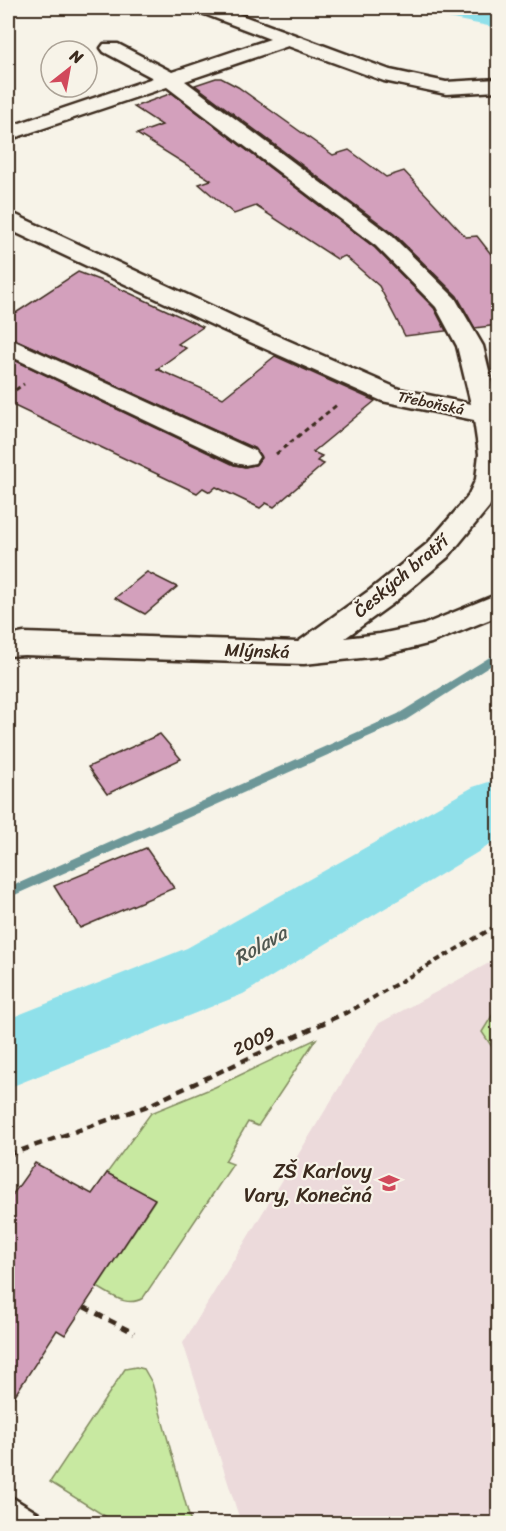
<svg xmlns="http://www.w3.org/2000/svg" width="506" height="1531" font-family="Sriracha,sans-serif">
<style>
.built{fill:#ecdadb}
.green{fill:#c8e9a1;stroke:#828a60;stroke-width:1.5}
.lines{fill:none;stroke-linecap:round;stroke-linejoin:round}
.stream{fill:#6d9798;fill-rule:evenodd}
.river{fill:#8fe0ea;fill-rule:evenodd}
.building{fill:#d3a0bc;stroke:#3b2a1e;stroke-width:1.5}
.lane-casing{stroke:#3b2a1e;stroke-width:5}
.street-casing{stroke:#3b2a1e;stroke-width:5}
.path-far2{stroke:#3b2a1e;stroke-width:3;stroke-dasharray:5 4;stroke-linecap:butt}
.path-far1{stroke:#3b2a1e;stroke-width:4;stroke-dasharray:6 4.5;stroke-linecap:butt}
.path{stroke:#3b2a1e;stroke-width:4.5;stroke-dasharray:8 6;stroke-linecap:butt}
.lane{fill:#f7f3e8;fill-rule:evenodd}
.street{fill:#f7f3e8;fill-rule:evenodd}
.labels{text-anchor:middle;stroke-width:4.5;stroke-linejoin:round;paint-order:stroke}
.far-street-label{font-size:15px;fill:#3b2a1e;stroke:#f7f3e8}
.street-label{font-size:18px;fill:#3b2a1e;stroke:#f7f3e8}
.water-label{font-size:20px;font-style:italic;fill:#505851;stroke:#f7f3e8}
.near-poi-label{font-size:21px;fill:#3b2a1e;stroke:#f7f3e8;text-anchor:end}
</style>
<rect width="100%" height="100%" fill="#f7f3e8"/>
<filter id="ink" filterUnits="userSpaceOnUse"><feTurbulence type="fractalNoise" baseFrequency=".0167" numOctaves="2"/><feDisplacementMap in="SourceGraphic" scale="12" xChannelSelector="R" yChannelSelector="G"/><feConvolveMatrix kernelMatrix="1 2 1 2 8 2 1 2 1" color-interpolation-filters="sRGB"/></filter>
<g filter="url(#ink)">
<!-- built -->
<polygon class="built" points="498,958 498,1523 241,1523 183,1343 378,1024"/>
<!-- green -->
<g class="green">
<polygon points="498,1006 498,1052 494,1050 482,1032"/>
<path d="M316,1039L258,1126L248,1122L225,1161L233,1164L143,1298C127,1308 112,1295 97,1287L155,1200L107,1173L151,1113L215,1087Z"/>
<polygon points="136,1367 144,1369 152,1383 191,1523 116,1523 50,1482 125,1369"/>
</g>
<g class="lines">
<!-- stream -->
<polygon class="stream" points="498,652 498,661 406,720 8,898 8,888 398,714"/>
<!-- river -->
<g class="river">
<polygon points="437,8 498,8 498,28 443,17"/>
<polygon points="498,779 498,840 243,994 8,1088 8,1019 187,948 473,787"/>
</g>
</g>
<!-- building -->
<g class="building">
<polygon points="216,78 221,78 238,87 333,155 349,150 386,177 404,171 466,237 477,236 498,263 498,325 475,328 457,296 394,234 195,85"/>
<polygon points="172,93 375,248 434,308 446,331 405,336 379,286 345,256 337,259 256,206 234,214 199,184 211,180 137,134 162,125 134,107"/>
<polygon points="78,272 112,285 203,327 178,344 186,348 157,369 223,398 275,356 375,401 313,452 322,456 317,461 324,464 274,507 266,503 260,508 216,487 210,492 203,488 197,493 8,403 8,357 234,465 245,467 255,465 261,458 256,449 8,336 8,318"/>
<polygon points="147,572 177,587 145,614 115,598"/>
<polygon points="160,734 181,759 107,794 88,767"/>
<polygon points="146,848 174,888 80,928 54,886"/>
<polygon points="35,1163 92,1194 107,1173 155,1199 65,1335 57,1330 8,1406 8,1201"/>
</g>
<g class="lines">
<!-- lane casing -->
<g class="lane-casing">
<polygon id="lane" points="8,1495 42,1516 45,1524 12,1524 8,1520"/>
</g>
<!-- street casing -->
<g class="street-casing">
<g id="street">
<polygon points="196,8 222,8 390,70 446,82 498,79 498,91 446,94 384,81 288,46 185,81 392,236 455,298 483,346 498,408 498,490 489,507 448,557 392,604 345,638 380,634 423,625 498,594 498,616 431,643 380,656 304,664 24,655 8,656 8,636 24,633 298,642 370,590 428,543 467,498 476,479 479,454 474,420 382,401 221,329 8,229 8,213 16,215 239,319 399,389 471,404 457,346 436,307 376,246 167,87 8,140 8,127 153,78 104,52 101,48 104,44 118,44 172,72 270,39 199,12"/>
<polygon points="8,338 255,451 259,457 255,463 245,465 235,463 8,355"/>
</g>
</g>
<!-- path-far2 -->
<g class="path-far2">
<polyline points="8,395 24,384"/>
<polyline points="276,454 338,404"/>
</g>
<!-- path-far1 -->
<polyline class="path-far1" points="345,1014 498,925"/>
<!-- path -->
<g class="path">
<polyline points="8,1155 145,1107 347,1012"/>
<polyline points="84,1307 134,1333"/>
</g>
<!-- lane -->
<use href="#lane" class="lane"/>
<!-- street -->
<use href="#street" class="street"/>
</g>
</g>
<!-- icons -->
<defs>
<g id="school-bare" transform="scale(1.62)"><path d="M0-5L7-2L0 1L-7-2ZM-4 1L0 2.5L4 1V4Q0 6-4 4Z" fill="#d1495b" stroke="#f7f3e8" stroke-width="2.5" paint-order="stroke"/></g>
</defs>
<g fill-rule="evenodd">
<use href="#school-bare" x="389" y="1183"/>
</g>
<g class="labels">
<!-- far-street labels -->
<g class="far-street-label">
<text transform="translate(431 403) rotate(12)" y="5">Třeboňská</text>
</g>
<!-- street labels -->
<g class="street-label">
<text transform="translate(401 576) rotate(-40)" y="6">Českých bratří</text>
<text transform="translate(257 651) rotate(2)" y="6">Mlýnská</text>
<text transform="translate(254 1041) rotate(-25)" y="6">2009</text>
</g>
<!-- water labels -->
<g class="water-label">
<text transform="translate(260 945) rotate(-30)" y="7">Rolava</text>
</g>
<!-- near-poi labels -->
<g class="near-poi-label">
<text x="372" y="1178">ZŠ Karlovy<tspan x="372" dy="24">Vary, Konečná</tspan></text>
</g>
</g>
<!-- margin -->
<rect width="506" height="1531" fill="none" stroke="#f7f3e8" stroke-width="30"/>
<rect x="15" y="15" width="476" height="1501" fill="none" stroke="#3b2a1e" stroke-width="2" filter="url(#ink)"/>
<!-- north arrow -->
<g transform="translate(69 69) rotate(31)"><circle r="28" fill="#f7f3e8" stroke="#aca397" stroke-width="1.5"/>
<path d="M0-4.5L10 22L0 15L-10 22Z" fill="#d1495b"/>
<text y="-9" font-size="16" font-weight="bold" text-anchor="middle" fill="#3b2a1e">N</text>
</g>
</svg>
